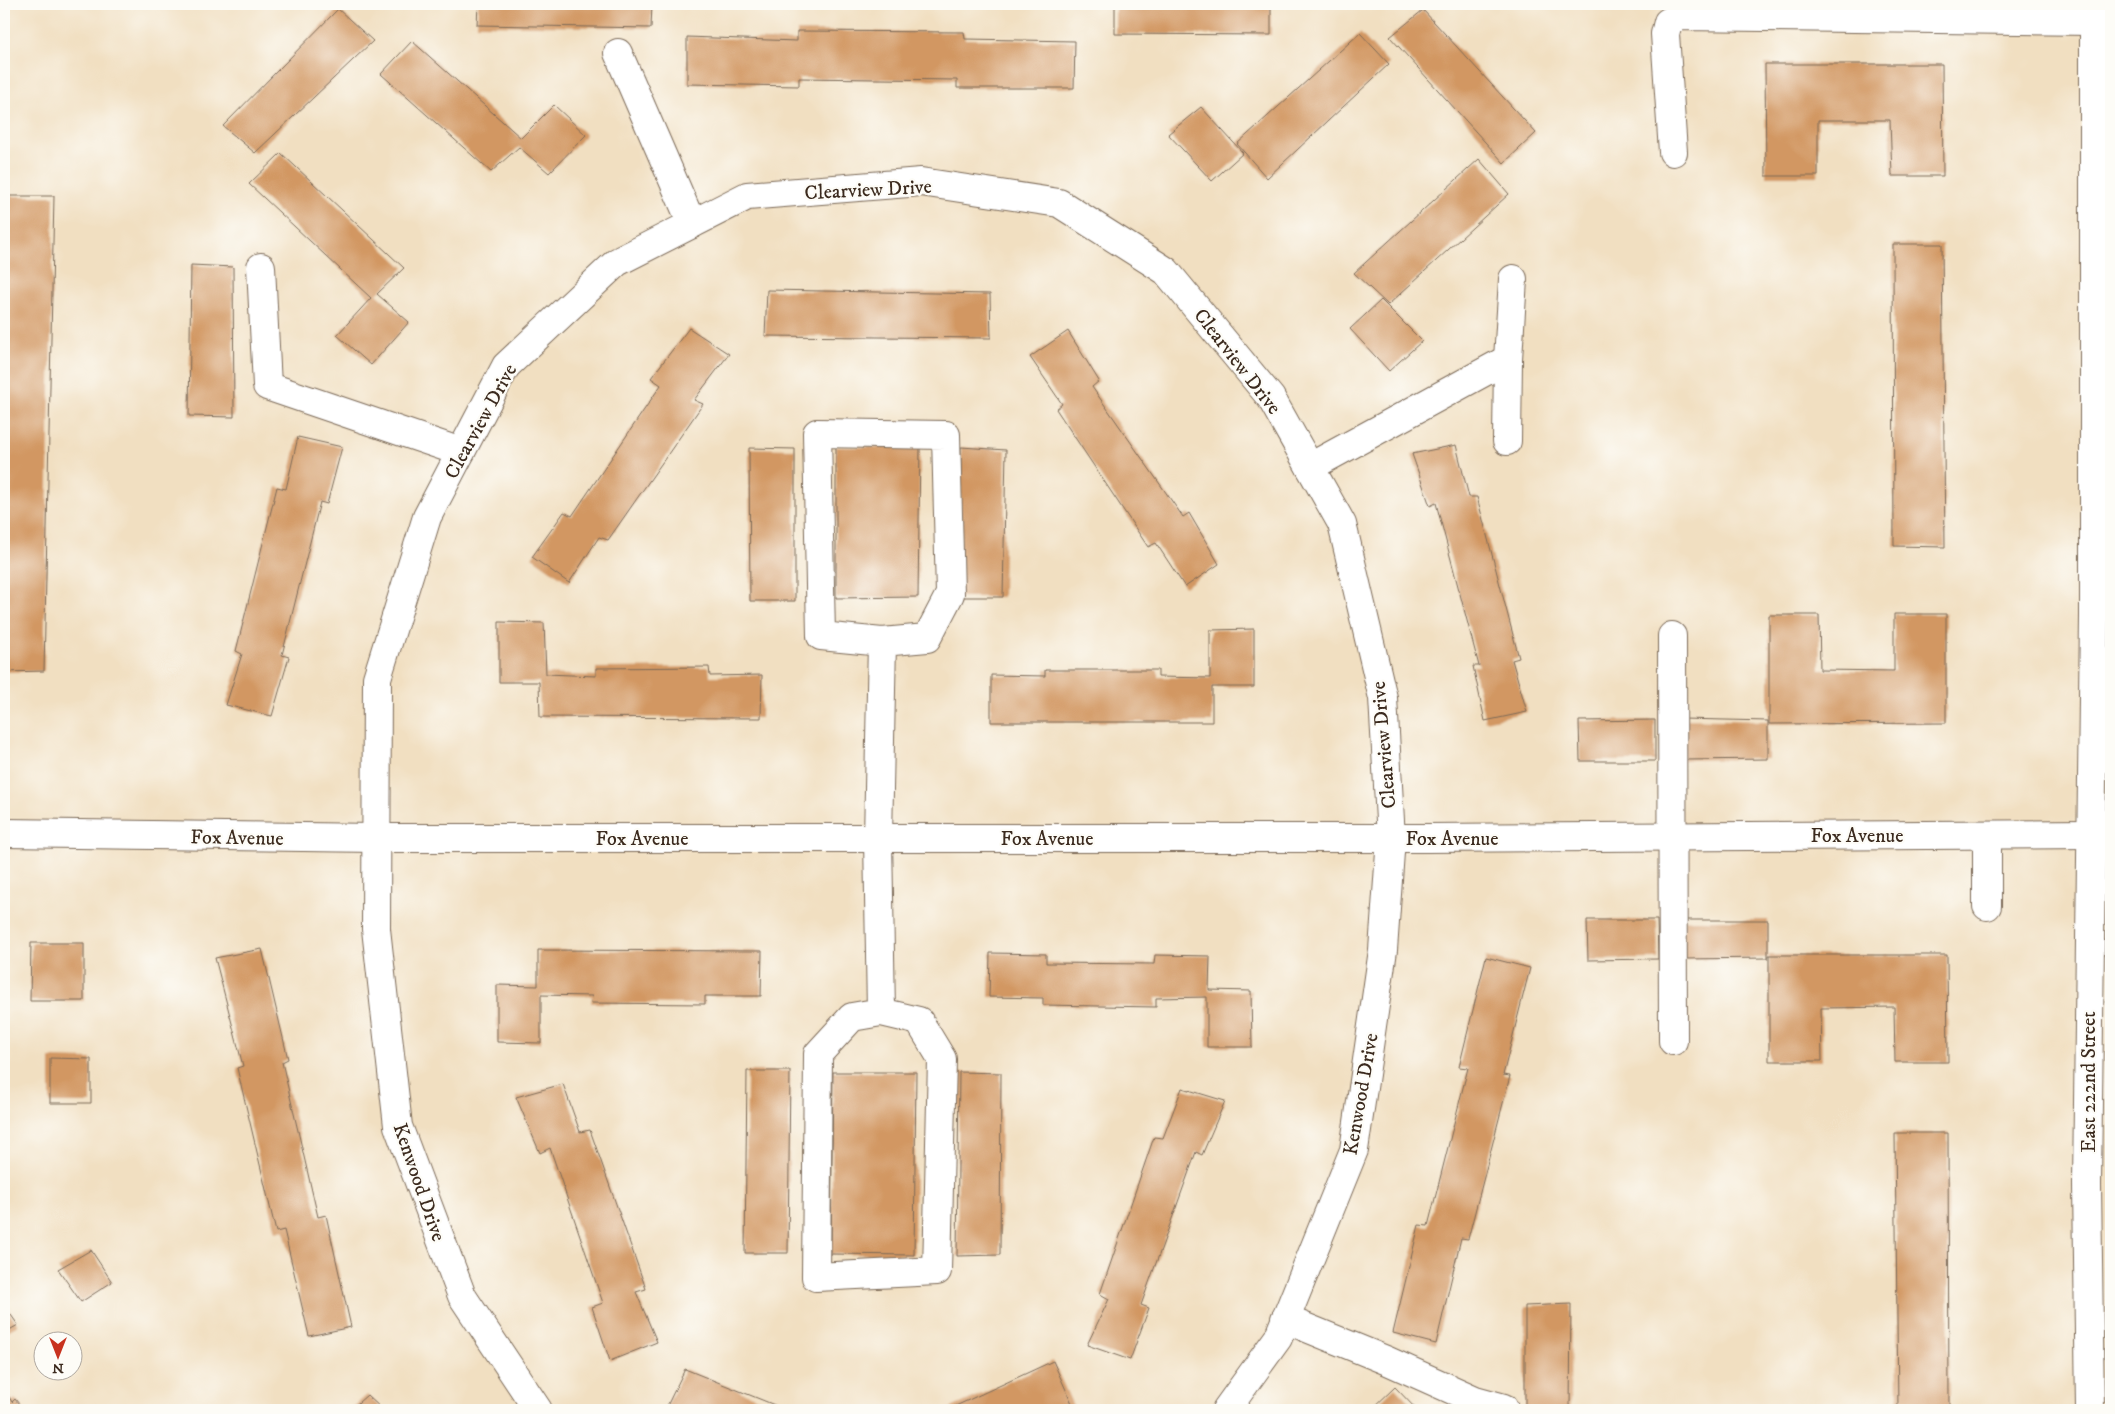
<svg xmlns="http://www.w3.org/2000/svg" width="2115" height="1414" font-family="'IM FELL DW Pica',serif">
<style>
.building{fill:#d29762}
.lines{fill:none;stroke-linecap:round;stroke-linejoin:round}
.minor-casing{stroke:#7b6957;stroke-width:30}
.path{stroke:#7b6957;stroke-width:3;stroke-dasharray:1 4;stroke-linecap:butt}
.minor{stroke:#fff;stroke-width:28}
.labels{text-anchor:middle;stroke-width:4.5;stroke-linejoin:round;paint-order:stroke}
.street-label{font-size:20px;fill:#3b2a1e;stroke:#fdfcf7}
</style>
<rect width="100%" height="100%" fill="#fdfcf7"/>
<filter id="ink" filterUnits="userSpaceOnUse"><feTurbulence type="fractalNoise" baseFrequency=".02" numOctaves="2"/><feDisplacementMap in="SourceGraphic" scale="10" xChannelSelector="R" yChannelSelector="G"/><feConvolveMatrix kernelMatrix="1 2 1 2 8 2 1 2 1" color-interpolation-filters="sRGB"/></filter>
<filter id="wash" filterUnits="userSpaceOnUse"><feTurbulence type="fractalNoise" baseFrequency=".0096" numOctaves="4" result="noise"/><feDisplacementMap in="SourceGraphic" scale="20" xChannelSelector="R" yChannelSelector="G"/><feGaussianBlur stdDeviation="1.12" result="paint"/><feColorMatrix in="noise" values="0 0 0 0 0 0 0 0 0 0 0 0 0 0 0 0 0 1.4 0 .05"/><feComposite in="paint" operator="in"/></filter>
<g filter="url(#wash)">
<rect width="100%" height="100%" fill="#f1dfc1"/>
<g id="blocks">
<!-- building -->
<g class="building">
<polygon points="478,4 652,4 651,28 477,25"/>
<polygon points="1115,4 1271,4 1271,35 1115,34"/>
<polygon points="338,9 373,41 255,153 223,126"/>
<polygon points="1423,10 1536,133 1504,163 1390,37"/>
<polygon points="797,31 964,32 965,39 1075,41 1074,88 957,88 957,80 799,78 799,86 687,84 687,37 797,41"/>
<polygon points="1360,33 1389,64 1267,178 1237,144"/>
<polygon points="412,41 521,138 554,105 586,135 549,173 519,147 491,172 381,74"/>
<polygon points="1765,64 1942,64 1943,176 1892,176 1890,120 1818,120 1818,176 1766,176"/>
<polygon points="1201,107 1243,153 1212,181 1168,134"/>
<polygon points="281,153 404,268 377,294 409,322 371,365 337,335 371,298 249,184"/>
<polygon points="1479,159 1509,194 1388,305 1354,273"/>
<polygon points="4,196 54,196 44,671 4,672"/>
<polygon points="1893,244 1942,244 1945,547 1894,546"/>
<polygon points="191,265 233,267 234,417 189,416"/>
<polygon points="767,290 990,294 991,338 765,336"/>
<polygon points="1381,300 1422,341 1389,371 1350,329"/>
<polygon points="689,328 729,354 694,400 703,404 608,540 599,537 569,583 532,557 564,512 572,516 661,385 651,378"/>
<polygon points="1068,331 1099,381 1092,387 1183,517 1189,513 1219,564 1185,587 1156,543 1148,547 1056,409 1062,404 1030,357"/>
<polygon points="298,437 342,447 327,504 320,502 282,655 289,657 272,716 226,705 242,654 236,651 277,487 286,489"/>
<polygon points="1456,445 1469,497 1477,497 1519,658 1512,660 1527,712 1485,721 1473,666 1479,666 1436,503 1430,506 1412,454"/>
<polygon points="836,447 920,447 918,597 836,598"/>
<polygon points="961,447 1006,450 1003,597 960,597"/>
<polygon points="749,448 795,449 795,601 750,601"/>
<polygon points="1894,614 1946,614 1946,723 1769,724 1769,615 1819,615 1820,670 1894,671"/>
<polygon points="499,622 544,623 546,674 596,676 596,668 709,667 710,676 762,675 761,718 540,717 539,682 499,682"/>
<polygon points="1254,629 1254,687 1212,687 1212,722 991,722 991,675 1045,676 1045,670 1158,670 1158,677 1210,678 1210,630"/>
<polygon points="1683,719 1768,721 1768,759 1683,760"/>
<polygon points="1655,720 1655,761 1580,761 1579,721"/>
<polygon points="1587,920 1657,920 1658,959 1588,960"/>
<polygon points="1684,920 1768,920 1768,958 1684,959"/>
<polygon points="31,943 84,943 84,1001 30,1001"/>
<polygon points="262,949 288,1059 282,1062 318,1217 326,1215 351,1327 309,1336 284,1230 276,1232 237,1068 243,1066 215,958"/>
<polygon points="538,950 762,951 761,996 705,996 705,1004 591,1003 592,996 541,995 541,1043 497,1042 497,985 538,986"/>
<polygon points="990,953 1046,954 1046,963 1154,964 1155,955 1210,956 1209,990 1251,991 1252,1047 1207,1047 1207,997 1156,998 1156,1007 1043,1005 1043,998 989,997"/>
<polygon points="1769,955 1947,955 1948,1062 1895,1062 1894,1007 1821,1008 1822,1061 1769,1061"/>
<polygon points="1486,957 1530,968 1503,1075 1510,1076 1468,1239 1461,1238 1436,1344 1393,1333 1419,1225 1428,1226 1468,1068 1459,1067"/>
<polygon points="50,1058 91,1059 91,1103 50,1103"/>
<polygon points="747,1071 790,1071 788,1253 745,1253"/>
<polygon points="833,1072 916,1072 914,1255 831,1254"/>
<polygon points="959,1072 1001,1073 1000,1255 957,1256"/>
<polygon points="563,1084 580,1132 590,1130 646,1289 636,1292 657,1342 610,1361 592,1307 603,1303 550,1148 540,1153 516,1097"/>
<polygon points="1182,1088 1225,1101 1202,1155 1196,1152 1141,1305 1149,1308 1130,1360 1087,1345 1109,1299 1100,1294 1154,1137 1163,1138"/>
<polygon points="1895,1133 1948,1133 1949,1410 1898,1410"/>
<polygon points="91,1250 112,1282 81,1302 58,1269"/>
<polygon points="1571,1304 1570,1410 1525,1410 1525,1306"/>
<polygon points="4,1305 18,1325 4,1333"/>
<polygon points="1053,1361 1075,1410 947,1410"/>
<polygon points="685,1369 787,1410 678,1410 667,1406"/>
<polygon points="1395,1387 1417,1410 1371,1410"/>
<polygon points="4,1389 12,1402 15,1399 24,1410 4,1410"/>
<polygon points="367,1395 383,1410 350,1410"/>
</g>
</g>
</g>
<g filter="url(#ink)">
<use href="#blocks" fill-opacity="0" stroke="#7b6957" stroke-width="1"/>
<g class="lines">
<!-- minor casing -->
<g class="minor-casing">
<g id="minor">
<polyline points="618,53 692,224"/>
<polyline points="1673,152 1665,34 1668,22 1681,16 2095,21"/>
<polyline points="261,267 267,386 461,452"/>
<polyline points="1507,441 1508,359 1513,279"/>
<polyline points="1310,467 1508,359"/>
<polyline points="1672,636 1673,1041"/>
<polyline points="4,833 376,838 1426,838 2090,834"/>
<polyline points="1987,835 1987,906"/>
<polyline points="881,1012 919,1021 942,1059 937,1271 816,1277 818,1054 852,1017 881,1012 878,838 882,642 927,638 950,594 946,435 817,433 821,636 882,642"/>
<polyline points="1285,1319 1388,1361 1475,1400 1504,1408 1504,1410"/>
<polyline points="538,1410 462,1296 398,1126 376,929 377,678 427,517 506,366 617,262 747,196 921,182 1059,203 1166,271 1271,398 1342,524 1383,698 1391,838 1383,950 1354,1150 1278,1338 1226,1410"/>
<polyline points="2090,1410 2087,1184 2094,616 2094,4"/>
</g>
</g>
<!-- path -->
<polyline class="path" points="7,4 7,196"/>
<!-- minor -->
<use href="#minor" class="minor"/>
</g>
</g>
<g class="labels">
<!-- street labels -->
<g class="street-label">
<text transform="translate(868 189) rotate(-3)" y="7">Clearview Drive</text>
<text transform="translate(1238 361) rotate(52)" y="7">Clearview Drive</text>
<text transform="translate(480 421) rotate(-61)" y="7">Clearview Drive</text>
<text transform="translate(1383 745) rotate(-95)" y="7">Clearview Drive</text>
<text x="1857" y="842">Fox Avenue</text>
<text transform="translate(237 837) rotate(1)" y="7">Fox Avenue</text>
<text x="642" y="845">Fox Avenue</text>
<text x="1047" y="845">Fox Avenue</text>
<text x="1452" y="845">Fox Avenue</text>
<text transform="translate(2088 1082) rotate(-90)" y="7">East 222nd Street</text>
<text transform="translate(1360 1094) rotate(-80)" y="7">Kenwood Drive</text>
<text transform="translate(420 1182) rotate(71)" y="7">Kenwood Drive</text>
</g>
</g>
<!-- margin -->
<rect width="2115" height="1414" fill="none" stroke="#fdfcf7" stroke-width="20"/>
<!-- north arrow -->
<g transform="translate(58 1356) rotate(180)"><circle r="24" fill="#fdfcf7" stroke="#afa8a0"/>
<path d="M0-4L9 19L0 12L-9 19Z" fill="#c8321e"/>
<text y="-8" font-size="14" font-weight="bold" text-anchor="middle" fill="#3b2a1e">N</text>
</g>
</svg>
